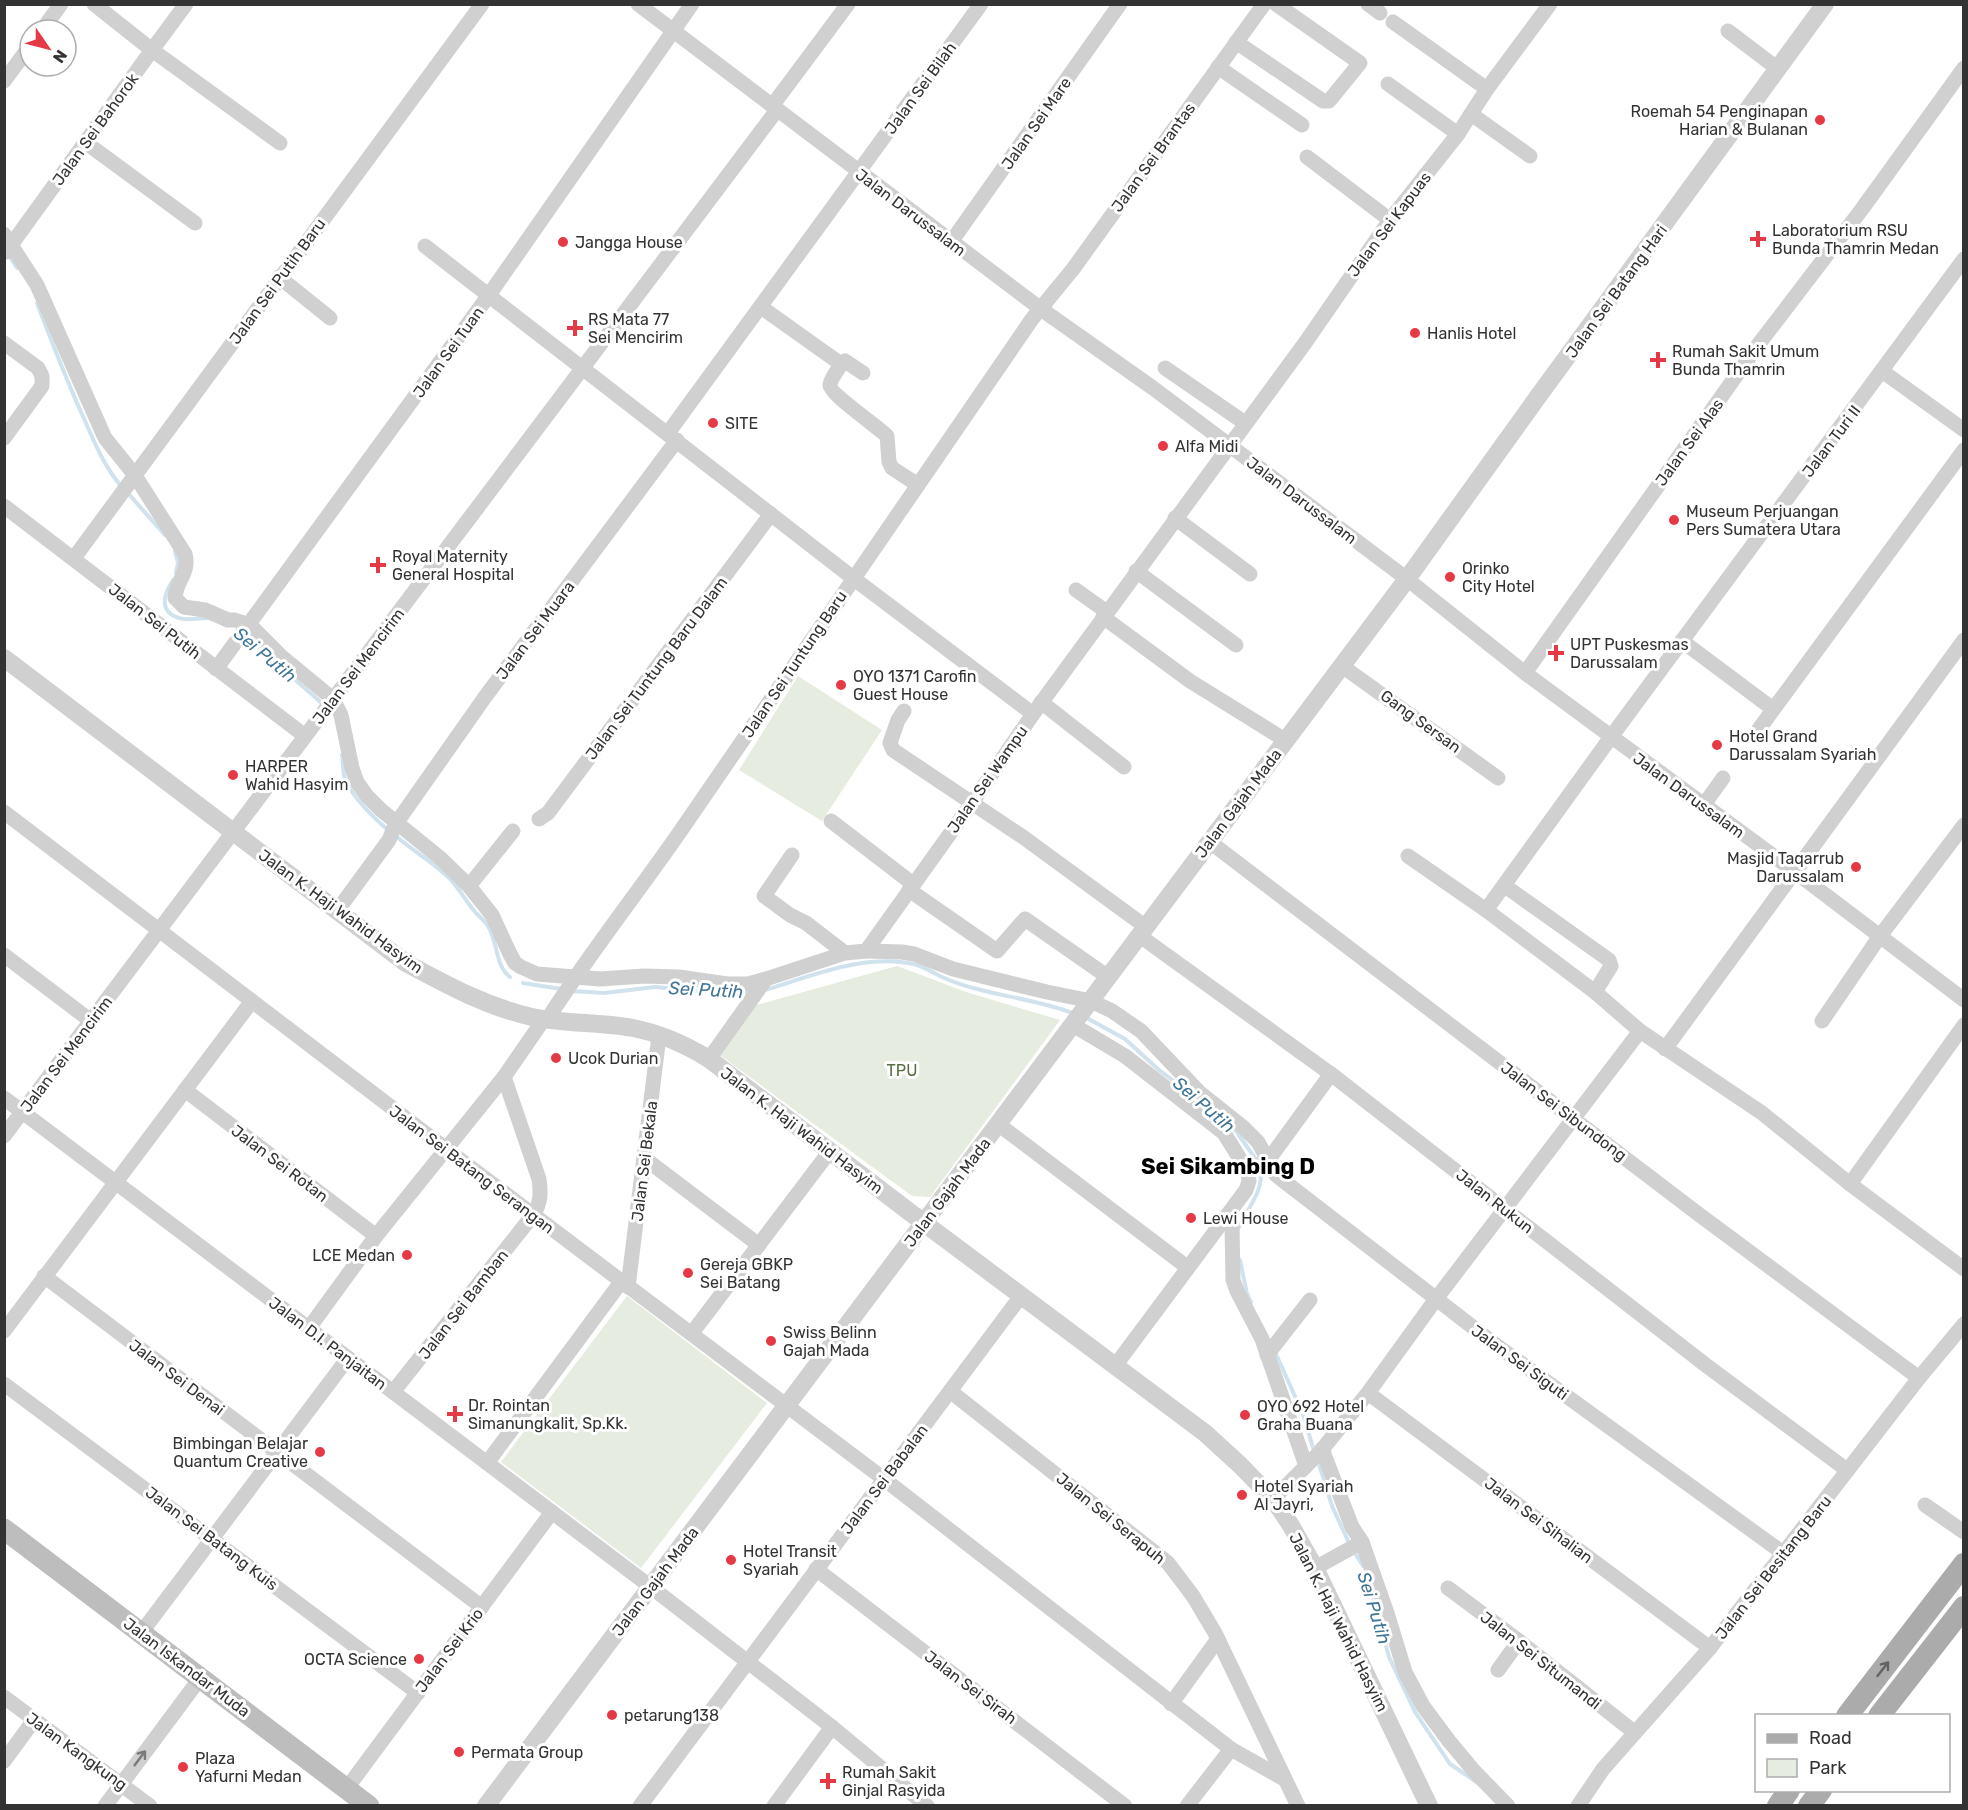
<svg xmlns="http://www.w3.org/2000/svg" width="1968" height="1810" font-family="Rubik,sans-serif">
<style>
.green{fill:#e6ecdf}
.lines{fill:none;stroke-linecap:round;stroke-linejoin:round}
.stream{stroke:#cfe2ee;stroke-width:4}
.minor{stroke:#d0d0d0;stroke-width:15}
.tertiary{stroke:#d0d0d0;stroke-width:18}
.secondary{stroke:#bdbdbd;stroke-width:21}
.primary{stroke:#ababab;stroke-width:22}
.oneway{stroke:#636363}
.oneway2{stroke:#7a7a7a}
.poi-dot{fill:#e63946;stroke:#fff;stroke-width:2}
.labels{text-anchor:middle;stroke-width:6;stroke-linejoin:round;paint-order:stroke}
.street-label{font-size:16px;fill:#333;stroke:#fff}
.poi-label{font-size:16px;fill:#333;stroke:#fff;text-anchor:start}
.park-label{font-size:16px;fill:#56703f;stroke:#fff}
.water-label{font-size:18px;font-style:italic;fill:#3f7597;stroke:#fff}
.district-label{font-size:22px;font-weight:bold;fill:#000;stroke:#fff}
</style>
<rect width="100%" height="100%" fill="#fff"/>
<!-- green -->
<g class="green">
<polygon points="798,676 882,730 822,821 739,770"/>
<polygon points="897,966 966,992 1060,1020 930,1197 912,1196 717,1053 753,1006"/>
<polygon points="627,1296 767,1403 641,1568 501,1462"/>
</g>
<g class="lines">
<!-- stream -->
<g class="stream">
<polyline points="8,254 17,268"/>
<path d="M37,303C51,340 65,377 82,414C93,439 103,465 121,486"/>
<polyline points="126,491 165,535"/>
<polyline points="175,551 178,563 176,573"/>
<path d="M173,580C164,594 158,611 179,618C187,621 200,618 208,618"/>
<polyline points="244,635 324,705"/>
<path d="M342,755C343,762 343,769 344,775C349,794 374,818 389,831"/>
<path d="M395,835C412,851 434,862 450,879C460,889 466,902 476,913C480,917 485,921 488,926C498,942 495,966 510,977"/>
<polyline points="523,983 561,989"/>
<path d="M765,990C812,976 867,952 917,965C926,968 934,973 942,977C953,982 965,986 977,989C1010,998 1043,1001 1075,1014"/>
<polyline points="571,991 604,993 655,987 731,994 751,992"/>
<polyline points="1085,1017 1125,1039 1159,1070 1190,1093"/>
<polyline points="1231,1127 1236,1131 1257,1161"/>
<path d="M1238,1229C1247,1208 1265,1191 1260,1168"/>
<polyline points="1240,1260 1247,1294 1251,1302"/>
<polyline points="1275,1352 1303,1414 1314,1451"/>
<polyline points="1318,1461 1332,1506 1349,1543"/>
<polyline points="1353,1550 1363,1566"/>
<polyline points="1370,1587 1389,1657 1415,1712 1450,1764 1478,1783"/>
</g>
<!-- minor -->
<g class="minor">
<polyline points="94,4 152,50 280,143"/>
<polyline points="638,4 1041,309 1153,388 1229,445 1407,579 1525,673 1794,871 1964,1000"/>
<polyline points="1368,4 1380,13"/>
<polyline points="1393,22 1487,89"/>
<polyline points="42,30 61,4"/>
<polyline points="1728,31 1778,69"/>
<polyline points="1236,42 1323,101 1329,101 1360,63 1276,4"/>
<polyline points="1218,67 1302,125"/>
<polyline points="4,81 30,46"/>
<polyline points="1388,84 1458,134"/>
<polyline points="772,106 848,4"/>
<polyline points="1471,114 1530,156"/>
<polyline points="85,142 195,223"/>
<polyline points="1307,157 1390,220"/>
<path d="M4,234L37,285L105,438L134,474L185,554C190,573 176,580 175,598L184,607L205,610L228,620H235L250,625L282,657L333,699L341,715L352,768L357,782L367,796L381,810L439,857L469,886L492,915L510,954L515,963L521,967L537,974L600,979L644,976L679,977L727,984H748L766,979"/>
<polyline points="951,242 1120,4"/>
<polyline points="425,246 853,578 1033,714"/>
<polyline points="6,252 152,50 186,4"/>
<polyline points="279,277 330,318"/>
<polyline points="761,307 841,364 845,361 863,373"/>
<polyline points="4,343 38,368 42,376 42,386 4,438"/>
<path d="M841,364C839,369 830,379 830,385C830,394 878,427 887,436L889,462L892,468L918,485"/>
<polyline points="1165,368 1245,423"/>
<polyline points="1882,371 1964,430"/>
<polyline points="668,433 981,4"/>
<polyline points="4,506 305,736"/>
<polyline points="1175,518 1250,574"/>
<polyline points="74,558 482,4"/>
<polyline points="1136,571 1236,645"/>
<polyline points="1076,590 1107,612"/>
<polyline points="1103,617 1190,681 1285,740"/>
<polyline points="1682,641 1773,709"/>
<polyline points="1342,666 1498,778"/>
<polyline points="216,669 489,295 692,4"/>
<polyline points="1525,673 1758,345 1862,209 1964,68"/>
<polyline points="1041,702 1124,767"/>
<polyline points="904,711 898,720 890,743 893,750 1023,837 1146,927"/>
<polyline points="1759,729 1964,450"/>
<polyline points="1703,806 1723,778"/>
<polyline points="4,812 446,1149 884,1479 1231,1749 1284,1779"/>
<polyline points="539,819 548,813 771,514"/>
<polyline points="831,821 913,884"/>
<polyline points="1210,842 1697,1213 1919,1378"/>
<polyline points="792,855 764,896 790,915 806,923 845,953"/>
<polyline points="1408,856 1486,910 1595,992 1640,1031 1762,1113 1850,1184 1964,1269"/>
<polyline points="469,886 513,831"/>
<polyline points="1505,886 1609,960 1611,966 1595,992"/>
<polyline points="909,890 997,951 1025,919 1108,977"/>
<polyline points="1486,910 1611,737 1964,259"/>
<polyline points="337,911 389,840 395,825 485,697 677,440"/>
<polyline points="1140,936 1331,1074 1707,1366 1847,1470"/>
<polyline points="866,951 902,952 914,954 953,969 1047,992 1091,1001 1112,1011 1141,1031 1199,1092 1243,1127 1258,1142 1276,1175 1496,1345 1783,1553"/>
<polyline points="4,955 91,1021"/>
<path d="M547,1020C590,952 641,889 686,823C801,655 916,487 1032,319L1073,269L1264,4"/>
<polyline points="1822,1021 1880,936 1964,825"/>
<polyline points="1073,1025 1125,1056 1224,1133 1248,1172 1249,1181 1246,1190 1115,1366"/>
<polyline points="1665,1049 1964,640"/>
<polyline points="709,1059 766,979 845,953 866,951 972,803 1033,714 1305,343 1390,220 1458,134 1487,89 1550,4"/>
<polyline points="185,1090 376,1236"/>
<polyline points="4,1098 651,1587 832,1727 927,1806"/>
<polyline points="998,1124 1187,1267"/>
<polyline points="4,1136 777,110"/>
<polyline points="644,1158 759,1245"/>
<polyline points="1248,1172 1269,1159 1331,1074"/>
<polyline points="1850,1184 1964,1025"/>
<polyline points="1227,1216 1232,1227 1233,1280 1237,1291 1262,1339 1306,1466"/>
<polyline points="44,1276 482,1607"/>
<polyline points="628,1287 659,1036"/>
<polyline points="309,1328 376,1236 504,1077 544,1019"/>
<polyline points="4,1331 252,1001"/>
<polyline points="692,1333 830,1151"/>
<polyline points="1267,1355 1310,1300"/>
<polyline points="4,1384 418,1693"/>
<polyline points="950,1391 1168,1563 1193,1596 1215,1633 1298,1806"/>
<path d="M393,1392L533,1215C541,1203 541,1193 539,1179L504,1077"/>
<polyline points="1368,1393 1710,1648"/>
<polyline points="1322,1449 1352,1527 1362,1542 1387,1613 1405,1672 1423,1706 1449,1741 1474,1771 1508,1806"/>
<polyline points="487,1463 621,1282"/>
<polyline points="1273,1499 1320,1452 1368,1393 1436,1299 1640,1031"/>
<polyline points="1925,1505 1964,1532"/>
<polyline points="1315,1568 1362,1542"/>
<polyline points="816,1569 1125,1806"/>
<polyline points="1448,1588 1519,1641 1634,1732"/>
<polyline points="141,1633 348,1358"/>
<polyline points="1498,1670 1519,1641"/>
<polyline points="4,1697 150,1806"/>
<polyline points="1171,1704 1218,1639"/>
<polyline points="4,1761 34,1720"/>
<polyline points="347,1788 552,1512"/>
<polyline points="105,1806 201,1677"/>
<polyline points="640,1806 1021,1296"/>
<polyline points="774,1806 832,1727"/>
<polyline points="1187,1806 1231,1749"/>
<polyline points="1578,1806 1603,1769 1710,1648 1919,1378 1964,1324"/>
</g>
<!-- tertiary -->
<g class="tertiary">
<path d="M4,658L406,963C447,985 487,1007 532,1017C565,1024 600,1022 633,1028C659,1033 686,1045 709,1059L924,1223L1205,1433L1240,1465L1273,1499L1290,1524L1315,1568L1429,1806"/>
<polyline points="486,1806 1407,579 1537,398 1825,4"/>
</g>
<!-- secondary -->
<polyline class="secondary" points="4,1529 369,1806"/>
<!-- primary -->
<g class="primary">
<polyline points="1847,1716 1964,1564"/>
<polyline points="1879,1716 1964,1607"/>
<polyline points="1778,1806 1789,1790"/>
<polyline points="1809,1806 1821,1790"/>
</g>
</g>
<!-- one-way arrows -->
<defs><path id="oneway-shaft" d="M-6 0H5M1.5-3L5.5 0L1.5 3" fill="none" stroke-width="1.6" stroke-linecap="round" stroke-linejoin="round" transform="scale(1.5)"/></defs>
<use class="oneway" href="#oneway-shaft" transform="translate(1883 1669) rotate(-52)"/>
<use class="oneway2" href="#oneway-shaft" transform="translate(140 1758) rotate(-53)"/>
<!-- markers -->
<g class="poi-dot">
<circle cx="1820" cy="120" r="6"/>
<path d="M1755 230h6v6h6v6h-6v6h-6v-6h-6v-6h6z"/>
<circle cx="563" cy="242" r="6"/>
<path d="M572 319h6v6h6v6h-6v6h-6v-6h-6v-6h6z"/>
<circle cx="1415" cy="333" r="6"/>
<path d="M1655 351h6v6h6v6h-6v6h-6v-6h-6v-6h6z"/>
<circle cx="713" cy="423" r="6"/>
<circle cx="1163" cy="446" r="6"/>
<circle cx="1674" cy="520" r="6"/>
<path d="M375 556h6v6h6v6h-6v6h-6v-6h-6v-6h6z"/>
<circle cx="1450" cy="577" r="6"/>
<path d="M1553 644h6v6h6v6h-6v6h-6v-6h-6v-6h6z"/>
<circle cx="841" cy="685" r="6"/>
<circle cx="1717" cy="745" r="6"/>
<circle cx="233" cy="775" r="6"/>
<circle cx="1856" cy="867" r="6"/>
<circle cx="556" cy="1058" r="6"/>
<circle cx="1191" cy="1218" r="6"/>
<circle cx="407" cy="1255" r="6"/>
<circle cx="688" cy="1273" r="6"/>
<circle cx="771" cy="1341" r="6"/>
<path d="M452 1405h6v6h6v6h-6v6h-6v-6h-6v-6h6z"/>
<circle cx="1245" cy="1415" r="6"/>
<circle cx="320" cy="1452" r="6"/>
<circle cx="1242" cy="1495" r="6"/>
<circle cx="731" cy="1560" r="6"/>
<circle cx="419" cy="1659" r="6"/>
<circle cx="612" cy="1715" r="6"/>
<circle cx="459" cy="1752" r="6"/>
<circle cx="183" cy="1767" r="6"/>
<path d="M825 1772h6v6h6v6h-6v6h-6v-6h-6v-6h6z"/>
</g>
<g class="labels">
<!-- street labels -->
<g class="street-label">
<text transform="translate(920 88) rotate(-54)" y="6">Jalan Sei Bilah</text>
<text transform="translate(1036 123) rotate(-55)" y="6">Jalan Sei Mare</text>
<text transform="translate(95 129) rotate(-54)" y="6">Jalan Sei Bahorok</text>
<text transform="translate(1153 157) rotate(-54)" y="6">Jalan Sei Brantas</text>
<text transform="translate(911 212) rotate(37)" y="6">Jalan Darussalam</text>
<text transform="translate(1389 224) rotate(-53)" y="6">Jalan Sei Kapuas</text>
<text transform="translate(277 281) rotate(-54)" y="6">Jalan Sei Putih Baru</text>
<text transform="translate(1616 291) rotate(-54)" y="6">Jalan Sei Batang Hari</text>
<text transform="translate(448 352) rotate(-54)" y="6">Jalan Sei Tuan</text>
<text transform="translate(1831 441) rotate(-53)" y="6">Jalan Turi II</text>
<text transform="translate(1689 442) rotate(-54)" y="6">Jalan Sei Alas</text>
<text transform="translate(1302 500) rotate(37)" y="6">Jalan Darussalam</text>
<text transform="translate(155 621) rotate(38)" y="6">Jalan Sei Putih</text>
<text transform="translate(535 630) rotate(-53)" y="6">Jalan Sei Muara</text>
<text transform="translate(794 664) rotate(-56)" y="6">Jalan Sei Tuntung Baru</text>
<text transform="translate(358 666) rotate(-53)" y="6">Jalan Sei Mencirim</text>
<text transform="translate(656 668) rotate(-53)" y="6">Jalan Sei Tuntung Baru Dalam</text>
<text transform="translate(1421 721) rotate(36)" y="6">Gang Sersan</text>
<text transform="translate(987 779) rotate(-55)" y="6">Jalan Sei Wampu</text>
<text transform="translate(1689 795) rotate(36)" y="6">Jalan Darussalam</text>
<text transform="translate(1238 803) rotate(-53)" y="6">Jalan Gajah Mada</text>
<text transform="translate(341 911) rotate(36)" y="6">Jalan K. Haji Wahid Hasyim</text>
<text transform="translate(66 1054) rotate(-53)" y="6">Jalan Sei Mencirim</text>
<text transform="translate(1564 1111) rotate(37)" y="6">Jalan Sei Sibundong</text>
<text transform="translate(802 1130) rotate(37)" y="6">Jalan K. Haji Wahid Hasyim</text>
<text transform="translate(644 1161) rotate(-83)" y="6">Jalan Sei Bekala</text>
<text transform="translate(280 1163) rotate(37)" y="6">Jalan Sei Rotan</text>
<text transform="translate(472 1169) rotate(37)" y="6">Jalan Sei Batang Serangan</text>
<text transform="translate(947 1192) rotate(-53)" y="6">Jalan Gajah Mada</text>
<text transform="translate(1495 1201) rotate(38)" y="6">Jalan Rukun</text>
<text transform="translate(463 1304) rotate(-52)" y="6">Jalan Sei Bamban</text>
<text transform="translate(328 1343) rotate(37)" y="6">Jalan D.I. Panjaitan</text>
<text transform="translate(1520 1362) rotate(36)" y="6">Jalan Sei Siguti</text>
<text transform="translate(177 1377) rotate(37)" y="6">Jalan Sei Denai</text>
<text transform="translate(884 1479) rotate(-53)" y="6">Jalan Sei Babalan</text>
<text transform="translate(1111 1518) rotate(39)" y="6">Jalan Sei Serapuh</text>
<text transform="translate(1539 1520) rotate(37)" y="6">Jalan Sei Sihalian</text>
<text transform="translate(212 1538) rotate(37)" y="6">Jalan Sei Batang Kuis</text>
<text transform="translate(1773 1567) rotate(-52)" y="6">Jalan Sei Besitang Baru</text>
<text transform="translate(655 1581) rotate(-53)" y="6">Jalan Gajah Mada</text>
<text transform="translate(1339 1622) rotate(63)" y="6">Jalan K. Haji Wahid Hasyim</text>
<text transform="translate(449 1650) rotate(-53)" y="6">Jalan Sei Krio</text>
<text transform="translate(1541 1660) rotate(38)" y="6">Jalan Sei Situmandi</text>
<text transform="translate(187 1667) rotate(37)" y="6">Jalan Iskandar Muda</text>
<text transform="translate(971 1687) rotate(37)" y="6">Jalan Sei Sirah</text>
<text transform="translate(77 1751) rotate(36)" y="6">Jalan Kangkung</text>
</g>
<!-- poi labels -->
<g class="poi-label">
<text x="1808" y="117" text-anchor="end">Roemah 54 Penginapan<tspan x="1808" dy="18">Harian &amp; Bulanan</tspan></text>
<text x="1772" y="236">Laboratorium RSU<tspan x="1772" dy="18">Bunda Thamrin Medan</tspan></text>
<text x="575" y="248">Jangga House</text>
<text x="588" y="325">RS Mata 77<tspan x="588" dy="18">Sei Mencirim</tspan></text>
<text x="1427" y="339">Hanlis Hotel</text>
<text x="1672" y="357">Rumah Sakit Umum<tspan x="1672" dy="18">Bunda Thamrin</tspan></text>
<text x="725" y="429">SITE</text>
<text x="1175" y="452">Alfa Midi</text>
<text x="1686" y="517">Museum Perjuangan<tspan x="1686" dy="18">Pers Sumatera Utara</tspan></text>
<text x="392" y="562">Royal Maternity<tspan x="392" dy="18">General Hospital</tspan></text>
<text x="1462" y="574">Orinko<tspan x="1462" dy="18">City Hotel</tspan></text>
<text x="1570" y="650">UPT Puskesmas<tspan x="1570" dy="18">Darussalam</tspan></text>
<text x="853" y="682">OYO 1371 Carofin<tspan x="853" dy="18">Guest House</tspan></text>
<text x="1729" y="742">Hotel Grand<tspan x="1729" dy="18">Darussalam Syariah</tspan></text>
<text x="245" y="772">HARPER<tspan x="245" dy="18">Wahid Hasyim</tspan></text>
<text x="1844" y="864" text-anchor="end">Masjid Taqarrub<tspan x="1844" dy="18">Darussalam</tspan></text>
<text x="568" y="1064">Ucok Durian</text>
<text x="1203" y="1224">Lewi House</text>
<text x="395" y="1261" text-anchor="end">LCE Medan</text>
<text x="700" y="1270">Gereja GBKP<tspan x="700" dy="18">Sei Batang</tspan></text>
<text x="783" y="1338">Swiss Belinn<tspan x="783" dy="18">Gajah Mada</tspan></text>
<text x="468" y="1411">Dr. Rointan<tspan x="468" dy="18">Simanungkalit, Sp.Kk.</tspan></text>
<text x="1257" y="1412">OYO 692 Hotel<tspan x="1257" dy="18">Graha Buana</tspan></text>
<text x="308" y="1449" text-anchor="end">Bimbingan Belajar<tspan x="308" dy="18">Quantum Creative</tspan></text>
<text x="1254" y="1492">Hotel Syariah<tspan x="1254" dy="18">Al Jayri,</tspan></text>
<text x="743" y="1557">Hotel Transit<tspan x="743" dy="18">Syariah</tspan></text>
<text x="407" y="1665" text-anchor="end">OCTA Science</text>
<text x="624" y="1721">petarung138</text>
<text x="471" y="1758">Permata Group</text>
<text x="195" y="1764">Plaza<tspan x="195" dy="18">Yafurni Medan</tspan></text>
<text x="842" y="1778">Rumah Sakit<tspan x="842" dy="18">Ginjal Rasyida</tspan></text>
</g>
<!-- park labels -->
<g class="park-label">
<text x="902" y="1076">TPU</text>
</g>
<!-- water labels -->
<g class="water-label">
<text transform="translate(265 655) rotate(40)" y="6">Sei Putih</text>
<text transform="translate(706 990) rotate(3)" y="6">Sei Putih</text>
<text transform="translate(1204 1105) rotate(41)" y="6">Sei Putih</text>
<text transform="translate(1374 1608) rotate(73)" y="6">Sei Putih</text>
</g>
<!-- district labels -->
<g class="district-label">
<text x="1228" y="1174">Sei Sikambing D</text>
</g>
</g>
<!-- border -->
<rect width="1968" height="1810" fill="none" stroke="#333333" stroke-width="12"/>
<!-- legend -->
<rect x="1755" y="1714" width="195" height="78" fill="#ffffff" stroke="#adadad" stroke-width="1.5"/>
<rect x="1767" y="1734" width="30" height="9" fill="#ababab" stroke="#adadad" stroke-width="1.5"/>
<text x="1809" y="1744" font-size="18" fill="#333333">Road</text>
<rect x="1767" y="1759" width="30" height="18" fill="#e6ecdf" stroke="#adadad" stroke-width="1.5"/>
<text x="1809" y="1774" font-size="18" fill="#333333">Park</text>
<!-- north arrow -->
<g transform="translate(48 48) rotate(125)"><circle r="28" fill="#ffffff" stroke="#adadad" stroke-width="1.5"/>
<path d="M0-4.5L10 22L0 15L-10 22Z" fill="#e63946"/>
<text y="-9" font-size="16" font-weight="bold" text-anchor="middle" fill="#333333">N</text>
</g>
</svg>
